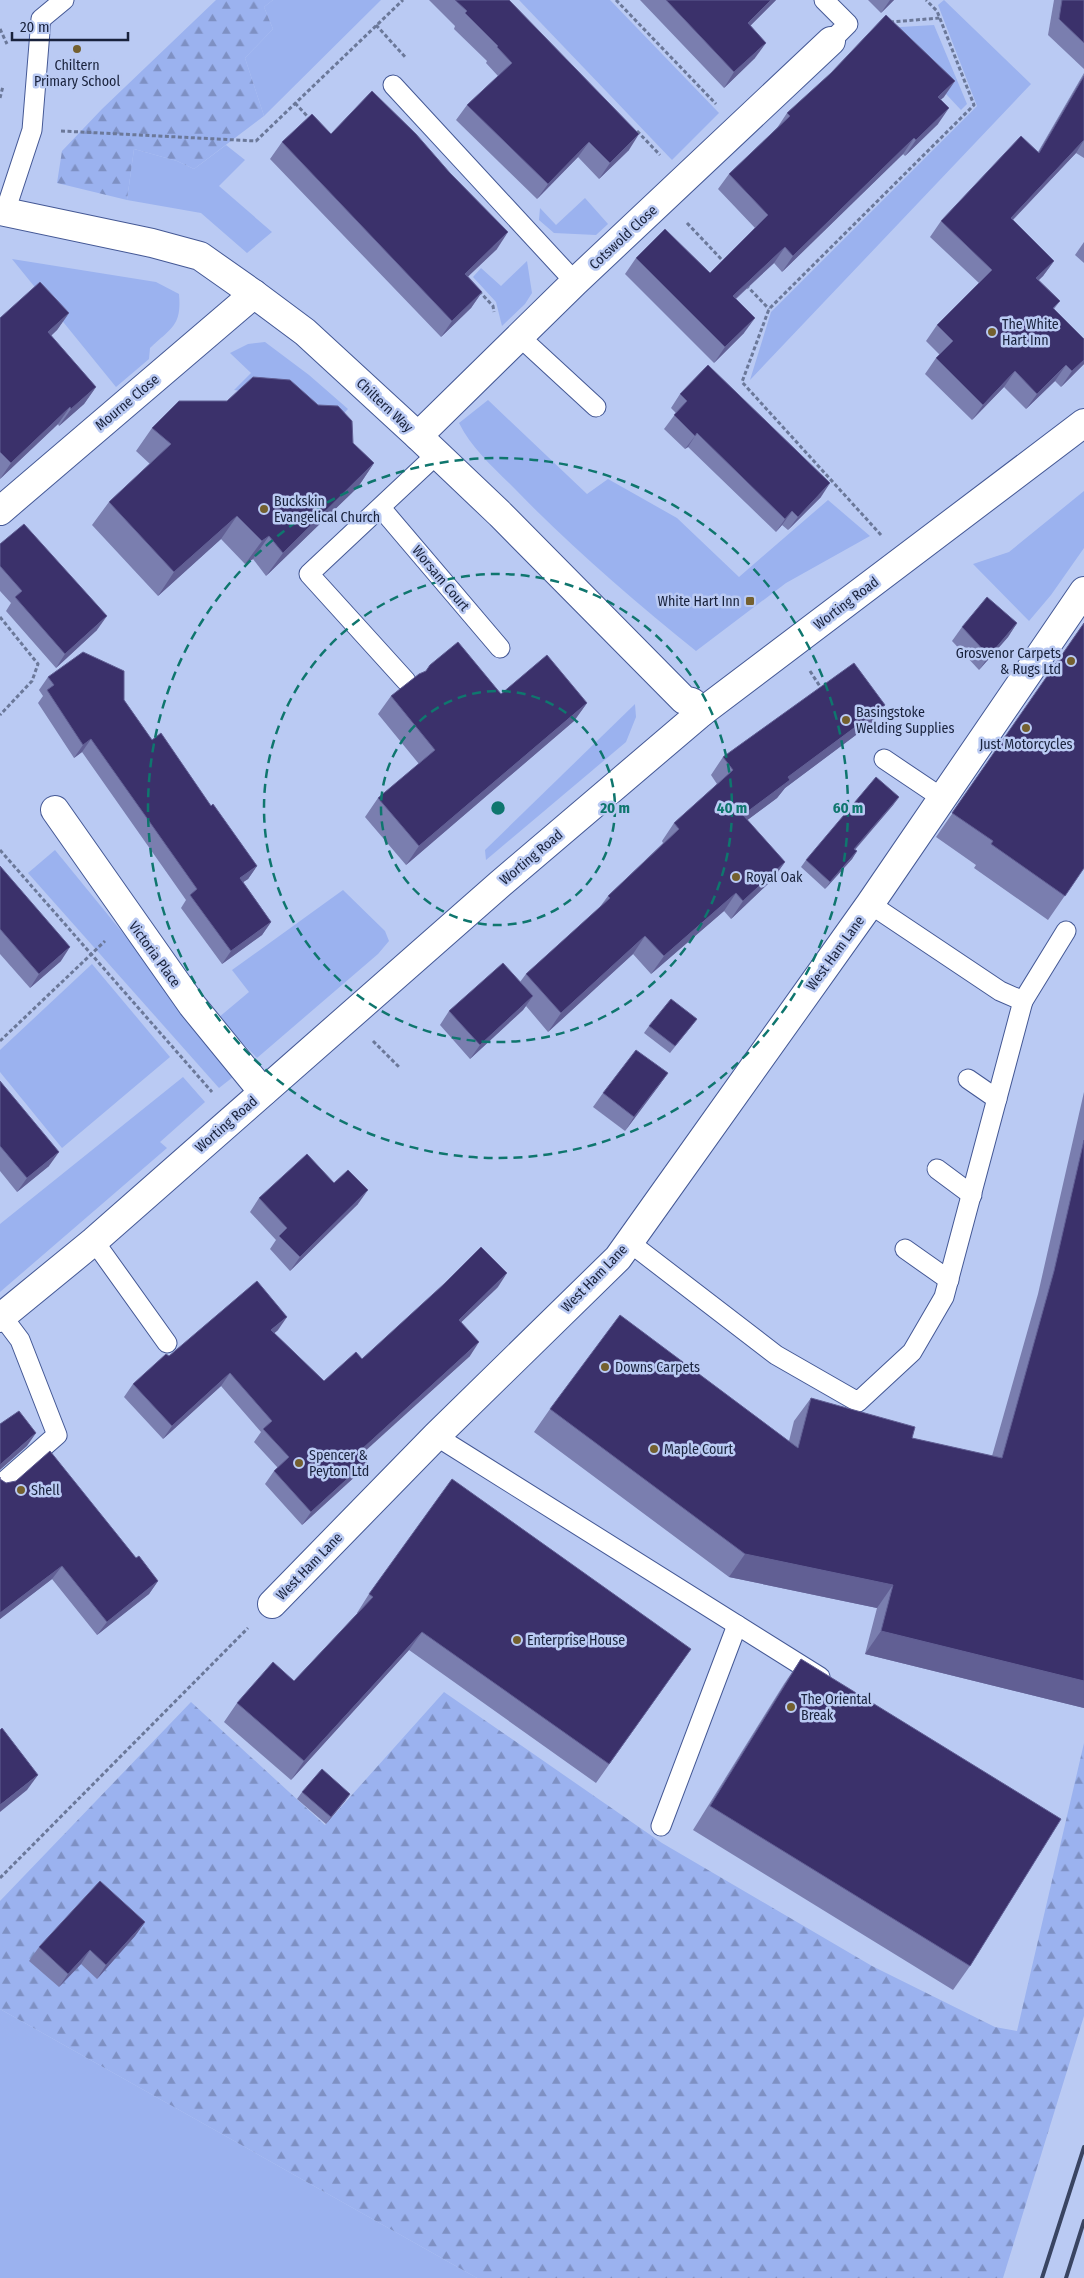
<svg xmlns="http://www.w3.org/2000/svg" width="1084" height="2278" font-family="'Fira Sans Condensed',sans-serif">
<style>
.green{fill:#9bb2ef}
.forest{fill:url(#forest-firs)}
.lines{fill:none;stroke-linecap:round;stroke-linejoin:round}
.service-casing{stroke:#445895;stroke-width:21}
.minor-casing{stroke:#445895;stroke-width:30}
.secondary-casing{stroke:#445895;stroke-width:30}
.path{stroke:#6b7899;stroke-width:3;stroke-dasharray:4 2.5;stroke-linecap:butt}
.service{stroke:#fff;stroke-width:19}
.minor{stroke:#fff;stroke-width:28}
.secondary{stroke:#fff;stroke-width:28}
.rail{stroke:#394461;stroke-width:4}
.wall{fill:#7a7eaf}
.shaded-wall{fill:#615f94}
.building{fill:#3b316b;stroke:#615f94}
.ring{fill:none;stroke:#0f766e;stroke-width:2.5;stroke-dasharray:9 6}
.poi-dot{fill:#74602f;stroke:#bacaf3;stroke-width:2}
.labels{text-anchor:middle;stroke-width:5;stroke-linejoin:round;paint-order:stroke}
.poi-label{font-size:14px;fill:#19223c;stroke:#bacaf3;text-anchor:start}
.street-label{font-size:14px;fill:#19223c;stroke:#bacaf3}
.centre{fill:#0f766e;stroke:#bacaf3;stroke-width:2.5}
.ring-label{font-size:15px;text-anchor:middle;font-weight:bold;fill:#0f766e;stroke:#bacaf3;stroke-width:5;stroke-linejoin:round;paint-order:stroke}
</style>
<defs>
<pattern id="forest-firs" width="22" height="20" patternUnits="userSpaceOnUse" patternTransform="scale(1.25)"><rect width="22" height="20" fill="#9bb2ef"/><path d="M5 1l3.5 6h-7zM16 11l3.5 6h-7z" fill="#7e90c3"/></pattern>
</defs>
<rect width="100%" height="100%" fill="#bacaf3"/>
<!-- green -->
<g class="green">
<polygon points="273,0 381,0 264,116 245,58 273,29 264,7"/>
<polygon points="519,0 610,0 719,113 672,160"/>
<polygon points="944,0 1031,84 750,380 771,312 977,106 938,5"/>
<polygon points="934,25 967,104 961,110 884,28"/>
<polygon points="226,145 245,160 219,186 272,232 247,253 201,213 127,200 134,149 177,161 194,169"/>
<polygon points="585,198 608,224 596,235 554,233 539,220 540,208 556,225"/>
<path d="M12,259L156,282L179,294C182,326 171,328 150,348L149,359L116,387Z"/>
<polygon points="527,261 532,293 525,304 502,326 496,302 473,277 481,268 501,286"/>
<polygon points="265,342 309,375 348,409 333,425 272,395 234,390 251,373 230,353 248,344"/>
<path d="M488,400L587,494L608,479L677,518L739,577L828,500L870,536L786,583L696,651C633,600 571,547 515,489C494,468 472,449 459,423Z"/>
<polygon points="1084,491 1084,548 1051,595 1029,621 973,564 1009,552"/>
<polygon points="635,704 636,717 626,742 486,860 485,850"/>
<polygon points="55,850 175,997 233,1077 219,1088 28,873"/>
<polygon points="343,890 385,931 389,941 378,954 257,1058 218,1018 249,992 232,970"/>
<polygon points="92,964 170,1057 62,1148 0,1072 0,1050"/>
<polygon points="183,1077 205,1102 160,1142 167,1148 0,1292 0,1224"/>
<polygon points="0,2009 477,2278 0,2278"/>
</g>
<!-- forest -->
<g class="forest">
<polygon points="216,0 273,0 264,7 273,29 245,58 264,116 194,169 177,161 134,149 127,200 57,183 62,151 102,109"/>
<polygon points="444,1692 662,1843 872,1966 995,2027 1017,2031 1084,1743 1084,2016 1003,2278 477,2278 0,2009 0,1901 191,1702 325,1825"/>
</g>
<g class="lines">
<!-- service casing -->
<g class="service-casing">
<g id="service">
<polyline points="824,0 848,24 831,41"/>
<polyline points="393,85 575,282"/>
<polyline points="5,212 32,130 41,19 64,0"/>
<polyline points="520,337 596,407"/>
<polyline points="381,508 500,648"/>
<polyline points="406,681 309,574 436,455"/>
<polyline points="884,759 942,798"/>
<polyline points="1023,1001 1066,931"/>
<polyline points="968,1079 997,1099"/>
<polyline points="937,1169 972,1195"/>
<polyline points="94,1241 167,1343"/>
<polyline points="629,1242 776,1355 858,1402 912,1352 944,1297 1023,1001 1000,991 870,904"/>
<polyline points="905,1249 949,1280"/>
<polyline points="436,1436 820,1677"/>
<polyline points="0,1485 57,1435 20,1340 2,1316"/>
<polyline points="661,1826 737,1625"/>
</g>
</g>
<!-- minor casing -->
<g class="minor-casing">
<g id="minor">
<polyline points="0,211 152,243 200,256 254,294 305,332 418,436 500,514 684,700 692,702 702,712"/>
<polyline points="418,436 575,282 831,41"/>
<polyline points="0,511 254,294"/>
<polyline points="55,810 192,1005 263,1092"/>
<polyline points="272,1604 436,1436 618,1258 870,904 1084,591"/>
</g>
</g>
<!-- secondary casing -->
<g class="secondary-casing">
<polyline id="secondary" points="0,1318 94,1241 500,884 702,712 1084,423"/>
</g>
<!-- path -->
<g class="path">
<polyline points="616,0 716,104"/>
<polyline points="890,22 940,18"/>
<polyline points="376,25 406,58"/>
<polyline points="0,29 7,44"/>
<polyline points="0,98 3,86"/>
<polyline points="295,103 310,119"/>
<polyline points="61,131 256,141 403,0"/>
<polyline points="637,131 660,155"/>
<polyline points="687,223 724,262"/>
<polyline points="746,285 769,309"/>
<polyline points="479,291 493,306 494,312"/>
<polyline points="881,535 742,382 769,309 974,105 937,11 926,0"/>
<polyline points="0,617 38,664 32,681 0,715"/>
<polyline points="810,671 821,688"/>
<polyline points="0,850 212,1092"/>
<polyline points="0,1041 105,941"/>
<polyline points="373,1041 399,1067"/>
<polyline points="0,1878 248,1628"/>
</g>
<!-- service -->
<use href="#service" class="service"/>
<!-- minor -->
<use href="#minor" class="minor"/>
<!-- secondary -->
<use href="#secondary" class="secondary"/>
<!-- rail -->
<g class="rail">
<polyline points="1042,2278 1084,2147"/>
<polyline points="1066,2278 1084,2221"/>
</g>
</g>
<!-- wall -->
<g class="wall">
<polygon points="429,0 509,0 629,150 599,179 578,157 537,199 456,120 467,105 498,76 486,63 487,61 454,29 455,26"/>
<polygon points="640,0 776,0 750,26 755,58 724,88"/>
<polygon points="868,0 894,0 881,13"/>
<polygon points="1054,0 1084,0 1084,69 1048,35"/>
<polygon points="1084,73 1084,158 1076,153 1013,220 1054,261 1043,276 1039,280 1060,301 1054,309 1084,364 1061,387 1055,381 1026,409 1004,387 972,420 925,374 936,358 940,355 926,341 937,325 979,283 930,237 941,221 1038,152"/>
<polygon points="944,97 941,99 938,124 905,156 903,154 782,272 774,263 736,299 744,333 714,363 625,274 636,258 710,273 755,228 718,189 729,174 777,128 787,113"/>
<polygon points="331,134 497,249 468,276 482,292 471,308 441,337 270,159 282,142"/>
<polygon points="1084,242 1084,263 1075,255"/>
<polygon points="69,313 57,330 51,336 96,387 84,404 59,426 58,424 0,479 0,318"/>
<polygon points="680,394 821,497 788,530 782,525 776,532 688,447 685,449 664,429 676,413 671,408"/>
<polygon points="318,405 353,443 374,463 358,487 266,576 253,559 245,564 221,539 158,596 92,525 109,502 150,464 136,451 152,428"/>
<polygon points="0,544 97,630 56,668 6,611 11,603 0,591"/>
<polygon points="1017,623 1008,637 979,670 952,641 962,627"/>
<polygon points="1084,623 1084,868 1048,920 974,868 976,865 936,837"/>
<polygon points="430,665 501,694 587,703 574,721 406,865 365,817 378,798 419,764 378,714 391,696 425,672"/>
<polygon points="48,677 124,700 152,740 211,806 257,866 248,879 243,882 271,922 262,935 222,964 181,908 186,900 82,752 74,758 38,703 43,696 39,690"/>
<polygon points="872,723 785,788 777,798 747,820 785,862 772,880 731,919 724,911 651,974 633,954 548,1032 526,1006 523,1010 470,1059 440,1025 449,1011 520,982 526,974 599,908 608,896 663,843 662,841 674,823 717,784 711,775 723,757"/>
<polygon points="894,804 855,850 857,851 852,859 825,889 801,867 806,860"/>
<polygon points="0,866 61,961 30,988 0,954"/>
<polygon points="697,1019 670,1053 644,1033 649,1026"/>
<polygon points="668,1073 625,1131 593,1107 603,1093"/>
<polygon points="0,1081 49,1166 17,1192 0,1171"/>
<polygon points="1084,1092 1084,1708 865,1654 877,1608 729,1577 534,1432 550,1409 789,1441 794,1421 811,1398 912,1438 992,1456 1038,1294"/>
<polygon points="334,1183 358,1204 290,1271 270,1249 276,1240 250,1212 259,1198"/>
<polygon points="498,1287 461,1322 470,1356 363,1452 360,1472 302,1525 265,1484 274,1471 278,1468 254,1442 261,1432 221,1386 163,1439 124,1397 133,1384 169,1356 278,1330 274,1333 324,1381 362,1359"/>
<polygon points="0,1477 0,1479 6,1483 136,1558 158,1581 149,1594 97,1635 52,1579 0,1619"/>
<polygon points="369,1594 691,1649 596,1783 409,1650 291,1780 224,1722 237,1703 294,1681 358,1613 357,1613"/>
<polygon points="801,1659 970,1966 953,1990 693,1830 784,1684"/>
<polygon points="302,1792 350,1794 345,1801 326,1824 297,1799"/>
<polygon points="145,1922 135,1936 97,1979 81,1964 59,1987 29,1961 39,1947"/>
</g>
<!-- shaded-wall -->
<g class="shaded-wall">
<polygon points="771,0 776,0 737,39 748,23"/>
<polygon points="890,0 894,0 881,13"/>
<polygon points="766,43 755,58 724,88 734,72"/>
<polygon points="955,81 944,97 927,112 938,97"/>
<polygon points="949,108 938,124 905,156 916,140"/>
<polygon points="639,134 629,150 599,179 610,163"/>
<polygon points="914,138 903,154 782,272 793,256"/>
<polygon points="1084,140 1076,153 1000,233 1011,218"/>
<polygon points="589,142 578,157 537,199 548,184"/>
<polygon points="508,232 497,249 454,290 465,274"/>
<polygon points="785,247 774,263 722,311 733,296"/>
<polygon points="1054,261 1043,276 1025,293 1036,278"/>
<polygon points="482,292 471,308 441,337 452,321"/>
<polygon points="69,313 57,330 36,349 48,332"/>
<polygon points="755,318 744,333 714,363 725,347"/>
<polygon points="1084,360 1084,364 1061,387 1072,371"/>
<polygon points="1066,365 1055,381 1026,409 1037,394"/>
<polygon points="1015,371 1004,387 972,420 983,405"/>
<polygon points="96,387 84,404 59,426 71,409"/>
<polygon points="70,407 58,424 0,479 11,463"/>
<polygon points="697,433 688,447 685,449 695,436"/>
<polygon points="374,463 358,487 266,576 283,553"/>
<polygon points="830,483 821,497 788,530 798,517"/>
<polygon points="792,511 782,525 776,532 785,519"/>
<polygon points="237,516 221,539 158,596 174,572"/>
<polygon points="269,536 253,559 245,564 262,541"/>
<polygon points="107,616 97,630 56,668 65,654"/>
<polygon points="1017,623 1008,637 979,670 989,656"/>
<polygon points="587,703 574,721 406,865 419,846"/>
<polygon points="885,705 872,723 785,788 777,798 730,833 743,815 788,777"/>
<polygon points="91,739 82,752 74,758 83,745"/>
<polygon points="899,797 894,804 849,856 854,849"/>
<polygon points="857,851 852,859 825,889 830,882"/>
<polygon points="785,862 772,880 731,919 743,901"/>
<polygon points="257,866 248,879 230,891 240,878"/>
<polygon points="736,893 724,911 651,974 664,956"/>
<polygon points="271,922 262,935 222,964 231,951"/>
<polygon points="645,936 633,954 548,1032 561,1013"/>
<polygon points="70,947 61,961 30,988 39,974"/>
<polygon points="533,996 523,1010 470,1059 480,1045"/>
<polygon points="668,1073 658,1087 625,1131 634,1117"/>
<polygon points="59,1152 49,1166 17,1192 27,1178"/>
<polygon points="368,1190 358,1204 290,1271 300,1257"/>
<polygon points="507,1273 498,1287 450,1333 459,1320"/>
<polygon points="287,1317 278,1330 262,1344 271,1330"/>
<polygon points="479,1342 470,1356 352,1463 361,1450"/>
<polygon points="230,1373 221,1386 163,1439 172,1426"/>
<polygon points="36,1433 27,1446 0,1470 0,1466 1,1464"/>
<polygon points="369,1459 360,1472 302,1525 311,1512"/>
<polygon points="745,1554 893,1585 877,1608 729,1577"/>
<polygon points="62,1566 52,1579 0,1619 0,1613"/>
<polygon points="158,1581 149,1594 97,1635 107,1622"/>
<polygon points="881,1631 1084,1681 1084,1708 865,1654"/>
<polygon points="422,1632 409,1650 291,1780 304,1761"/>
<polygon points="38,1775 27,1790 0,1812 0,1805"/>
<polygon points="350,1794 345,1801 326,1824 331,1817"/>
<polygon points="145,1922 135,1936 97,1979 106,1965"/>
<polygon points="90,1950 81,1964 59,1987 68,1974"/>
</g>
<!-- building -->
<g class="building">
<polygon points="455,0 509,0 639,134 610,163 589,142 548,184 467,105 512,63 497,47 498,46 465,13 467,11"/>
<polygon points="666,0 771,0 748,23 766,43 734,72"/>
<polygon points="1062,0 1084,0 1084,43 1059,19"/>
<polygon points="886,15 955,81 938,97 949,108 916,140 914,138 793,256 785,247 733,296 755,318 725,347 636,258 665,229 710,273 768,215 729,174 790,116 787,113 831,73"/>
<polygon points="1084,76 1084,140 1011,218 1054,261 1036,278 1060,301 1053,308 1084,339 1084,360 1072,371 1066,365 1037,394 1015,371 983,405 936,358 953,341 937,325 992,270 941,221 1021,136 1039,153"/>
<polygon points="372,91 416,134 450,173 508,232 465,274 482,292 452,321 282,142 312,114 331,134"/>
<polygon points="40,282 69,313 48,332 96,387 71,409 70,407 11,463 0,452 0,318"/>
<polygon points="708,365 830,483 798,517 792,511 785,519 697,433 695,436 674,415 687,401 680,394"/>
<polygon points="253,377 290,380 318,405 338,406 352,421 353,443 374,463 283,553 269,536 262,541 237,516 174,572 109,502 171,444 152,428 179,401 227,401"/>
<polygon points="24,524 107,616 65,654 15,597 22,591 0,566 0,544"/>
<polygon points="987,597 1017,623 989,656 962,627"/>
<polygon points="1084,623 1084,868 1065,896 991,844 993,841 952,813"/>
<polygon points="458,642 501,694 547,655 587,703 419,846 378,798 435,750 391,696 419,674 426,671 430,665"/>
<polygon points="83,652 124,671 124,700 152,740 161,733 211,806 213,804 257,866 240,878 271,922 231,951 190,895 197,889 91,739 83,745 47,690 54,685 48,677"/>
<polygon points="854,663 885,705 788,777 790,780 743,815 785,862 743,901 736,893 664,956 645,936 561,1013 526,974 610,898 608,896 679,829 674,823 733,770 723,757"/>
<polygon points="876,777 899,797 854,849 857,851 830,882 806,860"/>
<polygon points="0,866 70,947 39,974 0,929"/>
<polygon points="503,963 533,996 480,1045 449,1011"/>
<polygon points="671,999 697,1019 675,1046 649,1026"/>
<polygon points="636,1050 668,1073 634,1117 603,1093"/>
<polygon points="0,1081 59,1152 27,1178 0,1146"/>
<polygon points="1084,1140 1084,1681 881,1631 893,1585 745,1554 550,1409 620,1315 798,1448 811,1398 915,1427 912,1438 1002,1458 1054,1271"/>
<polygon points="307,1154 334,1183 348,1170 368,1190 300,1257 279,1236 287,1228 259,1198"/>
<polygon points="481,1247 507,1273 459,1320 479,1342 361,1450 369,1459 311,1512 274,1471 289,1457 263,1429 272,1421 230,1373 172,1426 133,1384 166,1354 169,1356 257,1281 287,1317 271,1330 324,1381 356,1352 362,1359 444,1284"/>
<polygon points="19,1411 36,1433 1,1464 0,1466 0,1424"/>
<polygon points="50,1451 136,1558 139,1556 158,1581 107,1622 62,1566 0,1613 0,1477 0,1479 6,1483 16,1481"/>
<polygon points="452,1479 691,1649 609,1764 422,1632 304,1761 237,1703 273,1662 294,1681 373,1597 369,1594"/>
<polygon points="801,1659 1061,1819 970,1966 710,1806"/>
<polygon points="2,1728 38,1775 0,1805 0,1730"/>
<polygon points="322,1769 350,1794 331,1817 302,1792"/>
<polygon points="100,1881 145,1922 106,1965 90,1950 68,1974 39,1947"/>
</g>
<!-- distance rings -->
<g class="ring">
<circle cx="498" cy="808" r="117"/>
<circle cx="498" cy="808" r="234"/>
<circle cx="498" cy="808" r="350"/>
</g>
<!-- markers -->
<g class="poi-dot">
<circle cx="77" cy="49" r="5"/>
<circle cx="992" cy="332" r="5"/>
<circle cx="264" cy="509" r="5"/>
<rect x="745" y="596" width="10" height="10" rx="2.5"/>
<circle cx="1071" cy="661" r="5"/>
<circle cx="846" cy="720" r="5"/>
<circle cx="1026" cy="728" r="5"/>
<circle cx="736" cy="877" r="5"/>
<circle cx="605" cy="1367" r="5"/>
<circle cx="654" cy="1449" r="5"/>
<circle cx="299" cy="1463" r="5"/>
<circle cx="21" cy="1490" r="5"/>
<circle cx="517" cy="1640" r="5"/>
<circle cx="791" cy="1707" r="5"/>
</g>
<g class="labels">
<!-- poi labels -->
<g class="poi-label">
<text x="77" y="70" text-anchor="middle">Chiltern<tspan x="77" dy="16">Primary School</tspan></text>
<text x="1002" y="329">The White<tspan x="1002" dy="16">Hart Inn</tspan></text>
<text x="274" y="506">Buckskin<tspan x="274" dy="16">Evangelical Church</tspan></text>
<text x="740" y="606" text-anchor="end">White Hart Inn</text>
<text x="1061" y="658" text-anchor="end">Grosvenor Carpets<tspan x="1061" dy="16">&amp; Rugs Ltd</tspan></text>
<text x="856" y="717">Basingstoke<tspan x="856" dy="16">Welding Supplies</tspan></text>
<text x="1026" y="749" text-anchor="middle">Just Motorcycles</text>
<text x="746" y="882">Royal Oak</text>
<text x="615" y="1372">Downs Carpets</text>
<text x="664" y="1454">Maple Court</text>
<text x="309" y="1460">Spencer &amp;<tspan x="309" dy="16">Peyton Ltd</tspan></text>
<text x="31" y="1495">Shell</text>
<text x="527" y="1645">Enterprise House</text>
<text x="801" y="1704">The Oriental<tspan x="801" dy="16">Break</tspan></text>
</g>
<!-- street labels -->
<g class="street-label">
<text transform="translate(623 237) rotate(-43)" y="5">Cotswold Close</text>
<text transform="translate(127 402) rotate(-40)" y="5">Mourne Close</text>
<text transform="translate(385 405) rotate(43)" y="5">Chiltern Way</text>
<text transform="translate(441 578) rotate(50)" y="5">Worsam Court</text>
<text transform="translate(846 603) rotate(-37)" y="5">Worting Road</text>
<text transform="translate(531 857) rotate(-40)" y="5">Worting Road</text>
<text transform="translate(835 953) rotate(-54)" y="5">West Ham Lane</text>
<text transform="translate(155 954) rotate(54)" y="5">Victoria Place</text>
<text transform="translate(226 1124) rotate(-41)" y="5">Worting Road</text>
<text transform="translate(594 1278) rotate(-46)" y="5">West Ham Lane</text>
<text transform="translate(309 1566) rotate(-46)" y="5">West Ham Lane</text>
</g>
</g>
<circle cx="498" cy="808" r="8" class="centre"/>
<g class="ring-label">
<text x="615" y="813">20 m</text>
<text x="732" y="813">40 m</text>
<text x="848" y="813">60 m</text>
</g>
<!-- scale -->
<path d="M12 32v8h116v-8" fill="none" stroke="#19223c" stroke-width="2.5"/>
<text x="20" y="32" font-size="15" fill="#19223c" stroke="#bacaf3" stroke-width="4" paint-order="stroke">20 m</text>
</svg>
